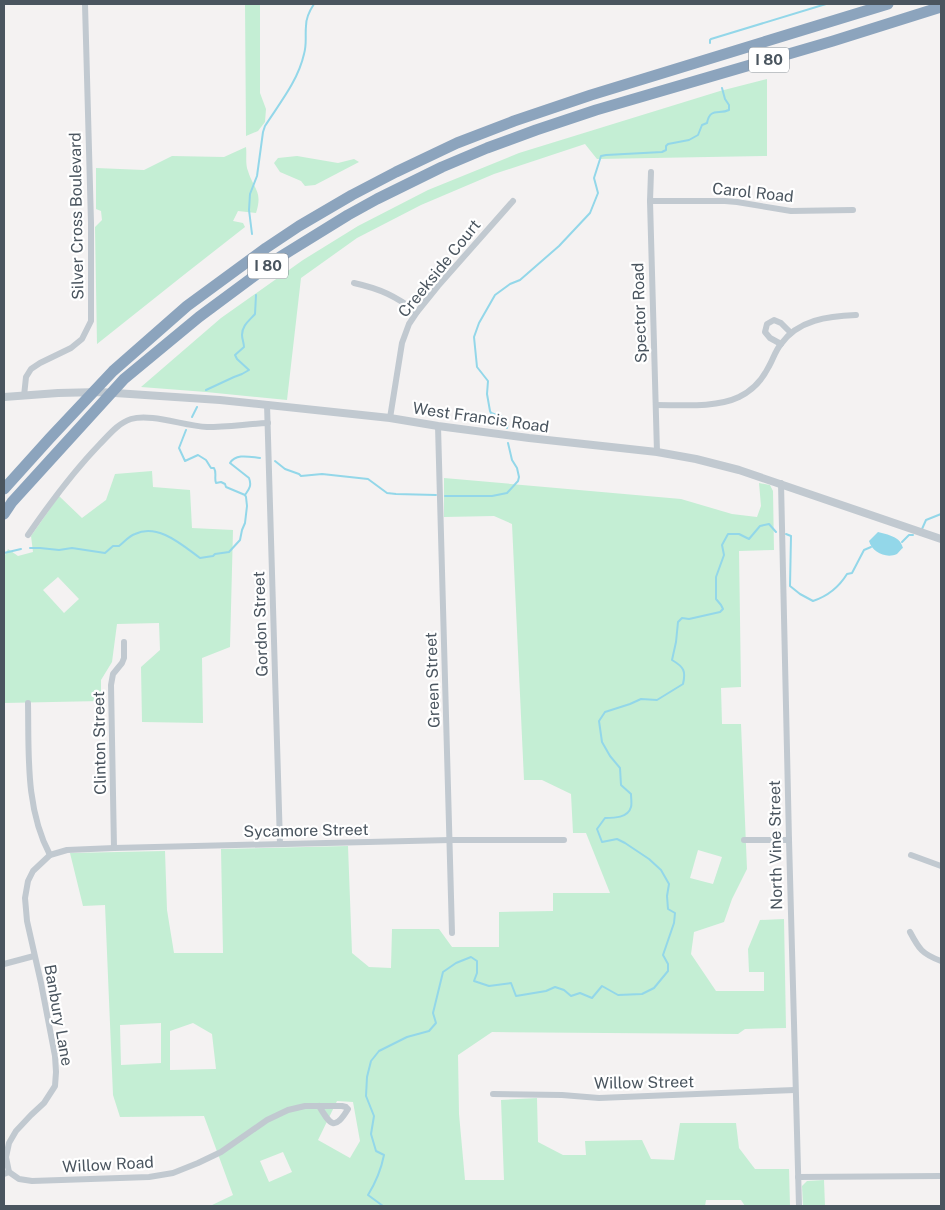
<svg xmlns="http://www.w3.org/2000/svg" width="945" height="1210" font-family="'Public Sans',sans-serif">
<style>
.green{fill:#c4eed4;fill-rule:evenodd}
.water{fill:#93d7e9}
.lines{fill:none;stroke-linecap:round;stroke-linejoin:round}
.stream{stroke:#93d7e9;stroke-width:2}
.minor{stroke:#c1c9d0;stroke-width:6}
.tertiary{stroke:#c1c9d0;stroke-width:8}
.motorway{stroke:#8ca4bd;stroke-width:11}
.labels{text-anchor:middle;stroke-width:4.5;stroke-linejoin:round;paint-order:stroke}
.shield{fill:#fff;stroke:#80888f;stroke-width:1}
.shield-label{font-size:15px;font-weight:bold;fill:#4a555f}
.street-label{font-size:16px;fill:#4a555f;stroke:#fff}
</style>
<rect width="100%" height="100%" fill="#f4f2f2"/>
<!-- green -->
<g class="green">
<polygon points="245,4 260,4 260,93 266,109 265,122 258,131 246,136"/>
<polygon points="767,79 767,156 597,159 585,144 494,174 421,205 357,238 301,278 287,400 206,392 141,387 221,318 303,260 358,226 428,190 519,153 720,91"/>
<path d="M246,147C247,155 245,164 248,171C254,190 263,191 256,213L238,211L233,221L243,223L245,227L185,274L97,344L95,227L102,220L101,211L96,209V168L144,170L172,156L224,157Z"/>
<polygon points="297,156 338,163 354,159 359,162 315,185 305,186 301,181 280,172 274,163 278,158"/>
<path d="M152,471L153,487L190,490L192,528L233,530L230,647L202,658L203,723L142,722L141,667L160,650L159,623L117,624L112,662L101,680V701L4,703V557L8,549L18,556L33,552L31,536L59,496L82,518L106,500L115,474ZM58,577L79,599L64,613L43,590Z"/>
<path d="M444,478L681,499L732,514L757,517L761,506L759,483L770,485L773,491L774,550L739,551L741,687L721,688L722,724H741L747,869L732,899L724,922L694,932L691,954L716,991H764V972H749L748,949L760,920L784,919L786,1028L745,1029L738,1034L492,1032L458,1055L459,1114L465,1180H504L501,1100L537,1098L538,1142L563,1155H586L585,1141L642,1140L651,1159L674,1160L680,1123H736L739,1148L755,1169H789L790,1206H745L741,1200H706L705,1206H210L233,1195L204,1116L120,1117L113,1095L105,905L83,906L70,853L165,851L167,910L174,953H223L221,849L348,846L352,953L369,967L391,968L392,929H439L452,947H499V912L553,911V893H610L586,833H573L571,794L542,780H524L512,524L494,516L444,517ZM698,850L722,857L713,884L690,878ZM161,1023V1063L121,1065L120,1025ZM193,1023L212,1034L216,1069L170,1070V1031ZM337,1101L353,1102L360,1141L350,1158L318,1140ZM283,1152L292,1172L269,1182L260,1161Z"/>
<polygon points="824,1180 825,1206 803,1206 802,1186 807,1181"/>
</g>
<!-- water -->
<path class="water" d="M878,532C888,535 900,536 903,548C902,548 898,553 897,554C886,559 872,552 869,541Z"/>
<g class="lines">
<!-- stream -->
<g class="stream">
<polyline points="710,43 710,40 711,39 826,4"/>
<path d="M252,234L249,210L250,194L257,176L263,132L265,126C279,104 298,81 304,54C307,44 305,36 306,26C306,19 310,10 314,4"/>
<path d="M206,390L234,377L242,374L249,370L237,359L235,355L244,347C244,343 242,339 242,335C242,325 250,320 255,314L256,295"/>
<polyline points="192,417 197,407"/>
<path d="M507,428C510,417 500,416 491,413L490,411L487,394L488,381L477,367L474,337L479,323L495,295L510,284L520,280L559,246L590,213L598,193L594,178L601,156L606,155L662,152L666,150V146L668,144L689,140L698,135L702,125L707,123C710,107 719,115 729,110V105L725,99L722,88"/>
<polyline points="275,461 285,469 299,474 301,476 322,474 368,479 387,493 396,494 436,495"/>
<path d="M245,495C249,489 252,486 249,478L230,463C236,453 250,457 260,458"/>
<polyline points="445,496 492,496 507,493 518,481 519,477 517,468 512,460 508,443"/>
<polyline points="922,529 926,520 941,514 941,517"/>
<path d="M786,534L791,536L790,586L800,594L813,601C828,596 839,587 847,574L852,573L864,550L871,547"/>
<polyline points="902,542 909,535 913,535"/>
<path d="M30,548H40L59,550L72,548L105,553L113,546H119C124,542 129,536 135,534C158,523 182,545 200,558L213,556L215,554L229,552L240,540L242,530L245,523L247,506L246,497L245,495L226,487L225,484L221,482L216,483C214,478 217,473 214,468H211L206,460L198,455L185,461L179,448L186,430"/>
<polyline points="4,553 21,549"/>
<path d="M383,1206L368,1195C376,1182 381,1170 384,1155L376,1151L371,1134L374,1116L366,1096L367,1077L371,1061L379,1051L407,1037L429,1031L436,1023L433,1013L443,972L456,963L471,957L477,961V973L474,981L489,986L511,983L516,996L546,991L555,987L564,990L571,996L580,993L592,998L602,986L618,995L642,994L654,988L668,971V964L663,955L674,923L675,913L668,909L667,896L669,884L661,870L649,859L625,843L617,839L602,842L597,829L605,818C614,818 628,818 631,807C632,804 631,798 631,794L621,785L620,768L610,756L602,742L599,721L605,712L630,704L641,699L657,700L683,684C686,671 684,667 672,660L676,642L678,622L682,618L689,619L720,612L723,609L721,605L716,599V577L724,555L722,545L728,534H739L749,539L760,526L769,524L776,532"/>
</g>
<!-- minor -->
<g class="minor">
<polyline points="651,172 650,201 657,452"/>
<polyline points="650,201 725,201 737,202 791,211 853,210"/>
<path d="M354,283C381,289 395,296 417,312"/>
<polyline points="781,344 770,338 765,332 767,324 774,320 781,323 791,333"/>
<polyline points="24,396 26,377 31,369 40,363 71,348 82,339 91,321 91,223 85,4"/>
<polyline points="267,404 280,844"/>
<path d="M656,405C682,405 716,408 739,397C751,391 762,380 768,368C773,360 775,351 781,344C798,320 828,316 856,315"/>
<polyline points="390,418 402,343 409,324 417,312 438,286 513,201"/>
<polyline points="438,426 452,933"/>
<polyline points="781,483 789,840 799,1206"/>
<path d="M28,535C50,503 72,473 99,445C108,436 118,423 131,419C151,413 184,426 207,427C227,427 247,424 268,423"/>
<path d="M28,703C29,753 25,808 50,855"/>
<polyline points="744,840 789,840"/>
<polyline points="114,848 111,685 113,674 122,663 124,658 124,642"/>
<polyline points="911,855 941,866"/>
<path d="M910,932C919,949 922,954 941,961"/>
<polyline points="4,964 34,956"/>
<polyline points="493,1094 562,1095 599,1098 795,1090"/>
<polyline points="9,1172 6,1157 9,1143 16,1131 31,1115 44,1103 55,1086 56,1072 55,1056 41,983 27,921 25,898 28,881 33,871 50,855 67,850 114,848 450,840 564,840"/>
<path d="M4,1174L9,1172L19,1179L32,1181L149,1177L173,1173L198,1163L221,1152L267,1120L288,1110L305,1106H342L346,1107L348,1109C334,1132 330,1124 319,1106"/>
<polyline points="798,1177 941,1176"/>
</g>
<!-- tertiary -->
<polyline class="tertiary" points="4,397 58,393 100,392 220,400 390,418 438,426 529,438 657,452 696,459 739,470 941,539"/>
<!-- motorway -->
<g class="motorway">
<polyline points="4,489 50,438 113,371 187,306 266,248 299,226 352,195 396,172 457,143 514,121 591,95 888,4"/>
<polyline points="4,514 12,502 124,379 199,317 280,257 348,215 377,199 442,167 487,148 536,130 596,110 833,41 941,7"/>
</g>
</g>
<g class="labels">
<!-- shield labels -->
<g class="shield">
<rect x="749" y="47.5" width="40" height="25" rx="4"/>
<rect x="248" y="253.5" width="40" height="25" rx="4"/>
</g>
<g class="shield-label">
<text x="769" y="65">I 80</text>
<text x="268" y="271">I 80</text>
</g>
<!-- street labels -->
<g class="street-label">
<text transform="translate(753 192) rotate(6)" y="6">Carol Road</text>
<text transform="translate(76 216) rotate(-91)" y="6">Silver Cross Boulevard</text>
<text transform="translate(439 268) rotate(-51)" y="6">Creekside Court</text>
<text transform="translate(639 313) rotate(-92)" y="6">Spector Road</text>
<text transform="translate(481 417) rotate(8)" y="6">West Francis Road</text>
<text transform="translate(260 624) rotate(-92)" y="6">Gordon Street</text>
<text transform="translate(432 680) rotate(-92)" y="6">Green Street</text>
<text transform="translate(99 743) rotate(-91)" y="6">Clinton Street</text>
<text transform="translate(306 830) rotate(-1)" y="6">Sycamore Street</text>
<text transform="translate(775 845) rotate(-91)" y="6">North Vine Street</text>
<text transform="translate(59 1015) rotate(80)" y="6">Banbury Lane</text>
<text transform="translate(644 1082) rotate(-1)" y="6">Willow Street</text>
<text transform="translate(108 1164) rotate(-3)" y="6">Willow Road</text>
</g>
</g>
<!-- border -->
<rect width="945" height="1210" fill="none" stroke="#4a555f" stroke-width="10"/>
</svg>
